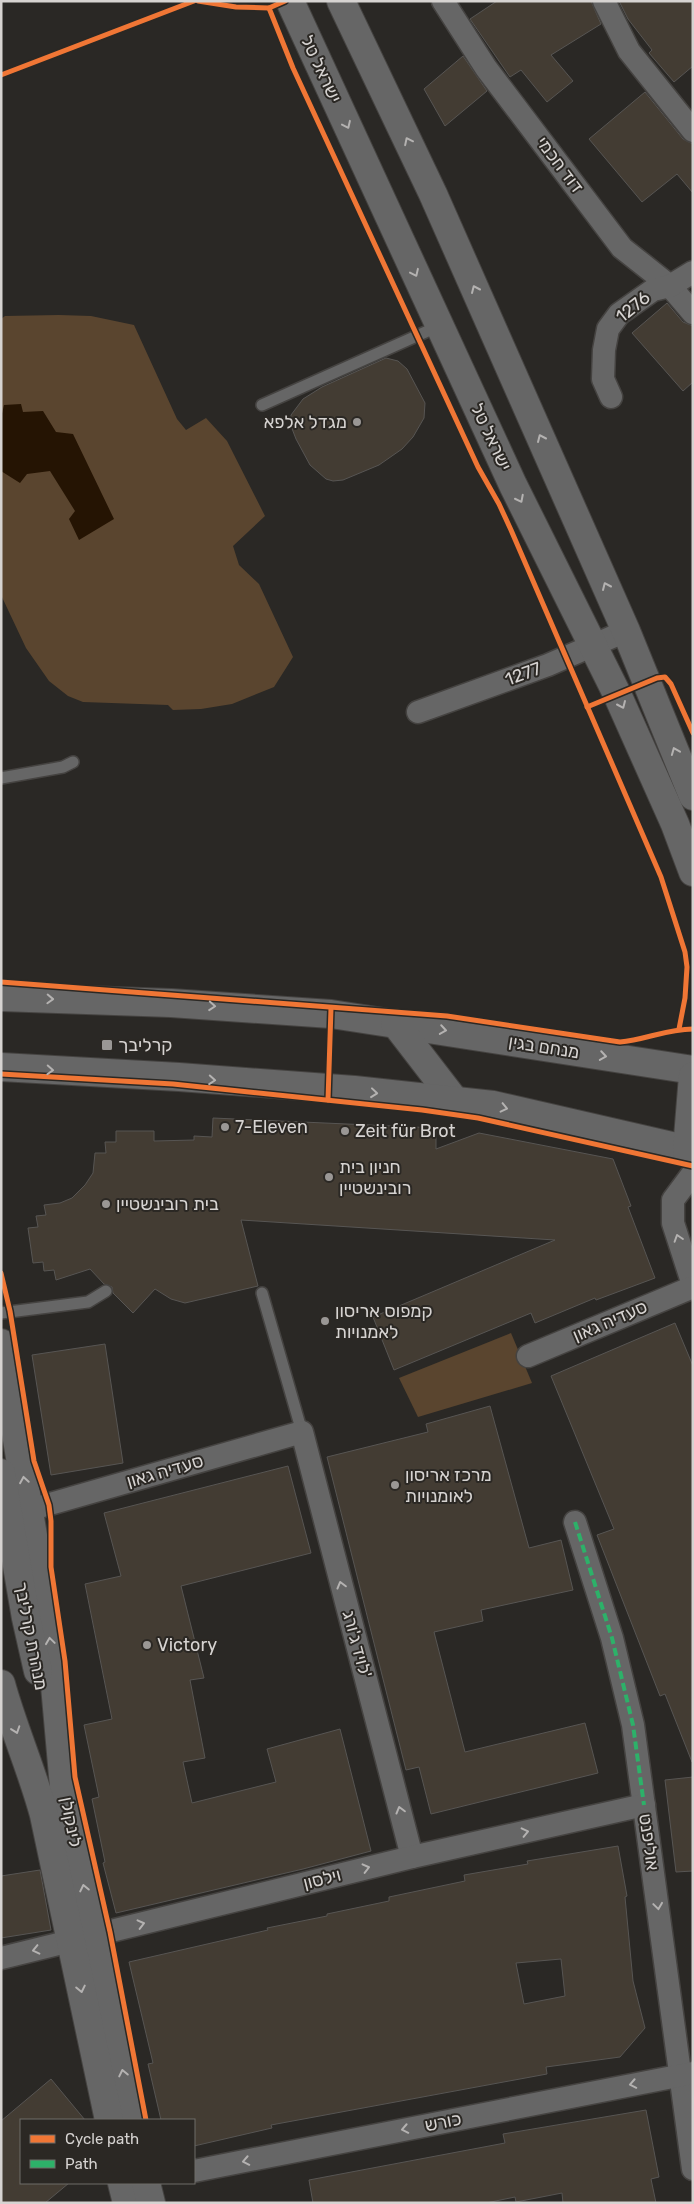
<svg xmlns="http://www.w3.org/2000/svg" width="694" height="2204" font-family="Rubik,Heebo,sans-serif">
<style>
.green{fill:#5a452f}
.water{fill:#251403}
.building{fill:#433c33;stroke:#575553;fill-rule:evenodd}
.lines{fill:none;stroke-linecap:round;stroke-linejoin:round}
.service-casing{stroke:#454341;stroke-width:14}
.minor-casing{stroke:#454341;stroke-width:25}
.tertiary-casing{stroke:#454341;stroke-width:30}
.service{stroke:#666;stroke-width:11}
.minor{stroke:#666;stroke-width:22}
.tertiary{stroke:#666;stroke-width:28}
.quiet{stroke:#2db169;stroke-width:4;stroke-dasharray:8 4;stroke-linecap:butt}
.cycleway-casing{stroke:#2b2824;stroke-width:8}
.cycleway{stroke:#f07635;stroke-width:5}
.oneway{stroke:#b4b2b1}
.poi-dot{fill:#9a9795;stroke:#2b2824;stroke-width:2}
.labels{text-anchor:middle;stroke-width:4;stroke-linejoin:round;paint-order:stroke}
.street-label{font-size:18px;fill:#d6d3d1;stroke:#2b2824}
.poi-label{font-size:18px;fill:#d6d3d1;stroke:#2b2824;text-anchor:start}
</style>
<rect width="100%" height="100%" fill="#2a2825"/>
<!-- green -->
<g class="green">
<polygon points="59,315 91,316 134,325 177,419 186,430 206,418 227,441 265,516 233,546 239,565 259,584 293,657 274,687 232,704 201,709 173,710 168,705 83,702 68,696 49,681 26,648 1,595 1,319 5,316"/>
<polygon points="511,1333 532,1383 418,1417 399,1378"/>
</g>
<!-- water -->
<polygon class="water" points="21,404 23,412 43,411 56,432 73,434 114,519 79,540 69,519 75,511 50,471 27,474 20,483 1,471 1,418 4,405"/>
<!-- building -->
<g class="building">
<polygon points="497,1 591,1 601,24 551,55 573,81 547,102 521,70 510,77 470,19"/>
<polygon points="619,1 693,1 693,66 674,82 649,53 652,50 628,19"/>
<polygon points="463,56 487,91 445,126 424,89"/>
<polygon points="645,92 683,139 693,144 693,193 677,174 642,202 589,139"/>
<polygon points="667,303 683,322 693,326 693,382 683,391 632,333"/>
<polygon points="386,358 398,361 407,369 425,403 424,418 413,437 402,449 379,465 343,480 333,481 326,479 310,465 296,439 291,426 291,415 303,399 322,387"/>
<polygon points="213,1118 436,1128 436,1149 479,1133 613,1159 631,1206 628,1207 655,1278 596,1300 595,1298 535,1323 531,1313 394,1370 373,1317 555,1240 241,1220 258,1286 185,1303 171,1299 155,1289 133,1313 113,1293 112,1287 104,1284 90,1269 56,1280 54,1270 44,1271 43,1262 33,1263 28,1228 38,1227 36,1216 46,1215 44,1205 60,1203 72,1198 85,1185 93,1173 95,1153 106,1153 105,1142 116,1142 116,1131 154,1131 154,1141 194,1140 194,1136 212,1137"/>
<polygon points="675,1323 693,1366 692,1762 665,1694 660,1696 597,1535 614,1529 551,1376"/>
<polygon points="105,1344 123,1463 51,1475 32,1355"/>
<polygon points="490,1406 529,1548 561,1540 573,1590 481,1610 483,1621 434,1632 465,1752 585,1723 598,1773 431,1814 419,1767 406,1770 327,1457 428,1432 426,1424"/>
<polygon points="288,1466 311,1553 181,1586 204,1678 190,1680 205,1758 183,1762 192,1803 276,1782 267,1749 340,1729 371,1851 303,1869 116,1913 103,1863 105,1862 92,1799 99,1797 84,1725 112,1719 85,1584 121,1576 104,1513"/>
<polygon points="693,1777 693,1871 676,1872 665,1780"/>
<path d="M618,1846L627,1896L625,1897L633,1981L645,2028L620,2057L546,2067L547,2074L271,2125L272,2128L194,2146V2120H161L148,2064L153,2063L129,1962L268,1930L267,1928L327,1916V1914L389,1901V1897L465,1881L464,1875L528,1864L527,1861ZM561,1959L565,1996L524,2004L516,1963Z"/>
<polygon points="40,1870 51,1930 1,1938 1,1876"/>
<polygon points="51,2079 85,2120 21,2120 21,2183 69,2183 45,2203 1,2203 1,2121"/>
<polygon points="646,2110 659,2177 651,2179 656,2203 563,2203 562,2193 516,2202 515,2197 486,2203 313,2203 309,2180 505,2143 503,2134"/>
</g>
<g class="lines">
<!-- service casing -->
<g class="service-casing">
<g id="service">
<polyline points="262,405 439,326"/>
<polyline points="1,778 63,767 73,762"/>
<polyline points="262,1293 302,1432"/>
<polyline points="1,1313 88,1302 106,1291"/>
</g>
</g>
<!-- minor casing -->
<g class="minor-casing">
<g id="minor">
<polyline points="443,1 486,68 622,248 670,286 693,313"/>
<polyline points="604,1 629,51 693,131"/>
<polyline points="611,397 603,379 604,350 608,329 619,314 653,290 670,286 693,272"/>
<polyline points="418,712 548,665 626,631"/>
<polyline points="693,1173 673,1200 673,1223 693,1285"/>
<polyline points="528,1356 693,1287"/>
<polyline points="29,1510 302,1432 412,1857"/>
<polyline points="575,1522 612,1638 633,1725 693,2169"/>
<polyline points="1,1958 412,1857 644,1805"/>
<polyline points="194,2171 693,2073"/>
</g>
</g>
<!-- tertiary casing -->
<g class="tertiary-casing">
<g id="tertiary">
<polyline points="290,1 513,485 617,694 675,824 693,872"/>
<polyline points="341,1 433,194 626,631 693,796"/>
<polyline points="1,997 171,1003 331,1014 693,1070"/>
<polyline points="395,1023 455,1101"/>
<polyline points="1,1067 179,1077 354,1090 493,1105 693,1151"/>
<polyline points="687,1150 693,1076"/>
<polyline points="1,1343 46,1614 54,1674 65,1798 133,2120"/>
<polyline points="1,1473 26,1618 38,1671"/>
<path d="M1,1684C13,1728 32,1770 44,1815L109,2120"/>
<polyline points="122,2183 127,2203"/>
<polyline points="146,2183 151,2203"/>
</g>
</g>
<!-- service -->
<use href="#service" class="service"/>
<!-- minor -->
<use href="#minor" class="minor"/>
<!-- tertiary -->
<use href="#tertiary" class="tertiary"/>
<!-- quiet -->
<polyline class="quiet" points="575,1522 612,1638 633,1725 644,1805"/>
<!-- cycleway casing -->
<g class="cycleway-casing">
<g id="cycleway">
<polyline points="198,1 236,7 269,8"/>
<polyline points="285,1 269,8 293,68 478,467 499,504 511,530 661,877 685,952 687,967 685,998 679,1029"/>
<polyline points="1,75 194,1"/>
<polyline points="587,707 657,678 665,677 671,684 693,733"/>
<path d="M1,982L447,1016L620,1042C645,1040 666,1029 693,1029"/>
<polyline points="1,1074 173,1084 422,1110 478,1118 693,1166"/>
<polyline points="328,1100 331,1008"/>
<polyline points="1,1273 10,1311 34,1461 49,1505 51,1521 51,1567 65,1661 75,1777 110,1932 146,2120"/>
</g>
</g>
<!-- cycleway -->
<use href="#cycleway" class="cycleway"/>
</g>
<!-- one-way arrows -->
<defs><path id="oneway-chevron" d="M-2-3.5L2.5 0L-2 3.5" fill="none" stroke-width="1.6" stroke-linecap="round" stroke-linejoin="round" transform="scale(1.25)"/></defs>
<g class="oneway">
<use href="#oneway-chevron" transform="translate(347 125) rotate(65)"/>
<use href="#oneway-chevron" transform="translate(408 141) rotate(-116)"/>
<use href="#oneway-chevron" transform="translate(415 273) rotate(65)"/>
<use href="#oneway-chevron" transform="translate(475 289) rotate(-114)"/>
<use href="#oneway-chevron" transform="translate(541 438) rotate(-114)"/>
<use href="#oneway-chevron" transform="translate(520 499) rotate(63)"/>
<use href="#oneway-chevron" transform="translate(606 586) rotate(-114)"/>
<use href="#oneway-chevron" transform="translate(622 705) rotate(66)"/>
<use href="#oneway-chevron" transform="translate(675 751) rotate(-112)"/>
<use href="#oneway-chevron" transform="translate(50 999) rotate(2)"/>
<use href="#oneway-chevron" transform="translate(212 1006) rotate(4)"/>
<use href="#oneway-chevron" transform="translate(443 1030) rotate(9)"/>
<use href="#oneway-chevron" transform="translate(603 1056) rotate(9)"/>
<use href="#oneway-chevron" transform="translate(50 1070) rotate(3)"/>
<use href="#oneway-chevron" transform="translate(212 1080) rotate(4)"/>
<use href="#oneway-chevron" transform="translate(374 1093) rotate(6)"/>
<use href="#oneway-chevron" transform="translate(504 1108) rotate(13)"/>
<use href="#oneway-chevron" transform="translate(678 1238) rotate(-108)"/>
<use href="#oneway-chevron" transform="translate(24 1480) rotate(-99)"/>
<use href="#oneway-chevron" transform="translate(341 1585) rotate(-105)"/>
<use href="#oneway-chevron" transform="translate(50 1641) rotate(-98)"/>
<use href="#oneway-chevron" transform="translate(16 1730) rotate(71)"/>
<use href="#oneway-chevron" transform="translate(400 1810) rotate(-105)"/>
<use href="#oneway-chevron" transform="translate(525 1832) rotate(-13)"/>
<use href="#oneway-chevron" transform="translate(366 1868) rotate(-14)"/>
<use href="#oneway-chevron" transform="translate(84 1888) rotate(-102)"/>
<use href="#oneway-chevron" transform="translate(658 1906) rotate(82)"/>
<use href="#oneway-chevron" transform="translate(141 1924) rotate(-14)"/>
<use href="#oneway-chevron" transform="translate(36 1950) rotate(167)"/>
<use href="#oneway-chevron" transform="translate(81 1989) rotate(78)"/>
<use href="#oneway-chevron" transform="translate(123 2073) rotate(-102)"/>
<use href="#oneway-chevron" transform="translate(633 2084) rotate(169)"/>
<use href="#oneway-chevron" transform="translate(405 2129) rotate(169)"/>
<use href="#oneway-chevron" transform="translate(246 2161) rotate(169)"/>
</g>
<!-- markers -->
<g class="poi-dot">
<circle cx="357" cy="422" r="5"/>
<rect x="101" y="1039" width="12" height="12" rx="2.5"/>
<circle cx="225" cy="1127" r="5"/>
<circle cx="345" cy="1131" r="5"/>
<circle cx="329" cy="1177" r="5"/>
<circle cx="106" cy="1204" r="5"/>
<circle cx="325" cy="1321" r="5"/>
<circle cx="395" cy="1485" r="5"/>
<circle cx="147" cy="1645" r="5"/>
</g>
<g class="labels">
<!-- street labels -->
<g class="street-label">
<text transform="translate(321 69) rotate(65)" y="6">ישראל טל</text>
<text transform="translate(560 165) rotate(53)" y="6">דוד חכמי</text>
<text transform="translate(633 307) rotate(-39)" y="6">1276</text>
<text transform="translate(491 437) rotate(65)" y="6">ישראל טל</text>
<text transform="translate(523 674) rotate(-20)" y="6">1277</text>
<text transform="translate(544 1047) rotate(9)" y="6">מנחם בגין</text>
<text transform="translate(610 1321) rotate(-23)" y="6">סעדיה גאון</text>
<text transform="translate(165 1471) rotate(-16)" y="6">סעדיה גאון</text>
<text transform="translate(31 1636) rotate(79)" y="6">מנהרת קרליבך</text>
<text transform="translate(357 1644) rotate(75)" y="6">לויד ג'ורג'</text>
<text transform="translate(71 1822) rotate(79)" y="6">לינקולן</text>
<text transform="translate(649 1842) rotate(82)" y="6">אוליפנט</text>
<text transform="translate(322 1879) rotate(-14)" y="6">וילסון</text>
<text transform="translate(443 2122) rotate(-11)" y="6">כורש</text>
</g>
<!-- poi labels -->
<g class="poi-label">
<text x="347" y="428" text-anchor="end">מגדל אלפא</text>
<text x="118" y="1051">קרליבך</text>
<text x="235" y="1133">7-Eleven</text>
<text x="355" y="1137">Zeit für Brot</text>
<text x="339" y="1173">חניון בית<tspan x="339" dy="21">רובינשטיין</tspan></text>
<text x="116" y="1210">בית רובינשטיין</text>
<text x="335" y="1317">קמפוס אריסון<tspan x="335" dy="21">לאמנויות</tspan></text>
<text x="405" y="1481">מרכז אריסון<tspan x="405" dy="21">לאומנויות</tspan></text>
<text x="157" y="1651">Victory</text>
</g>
</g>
<!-- border -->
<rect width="694" height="2204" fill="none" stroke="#d6d3d1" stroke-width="5"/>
<!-- legend -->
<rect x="20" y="2119" width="175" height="65" fill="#2b2824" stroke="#6f6c69"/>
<rect x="30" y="2135" width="25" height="8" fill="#f07635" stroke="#6f6c69"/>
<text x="65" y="2144" font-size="15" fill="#d6d3d1">Cycle path</text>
<rect x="30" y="2160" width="25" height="8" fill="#2db169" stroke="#6f6c69"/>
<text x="65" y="2169" font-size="15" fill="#d6d3d1">Path</text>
</svg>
